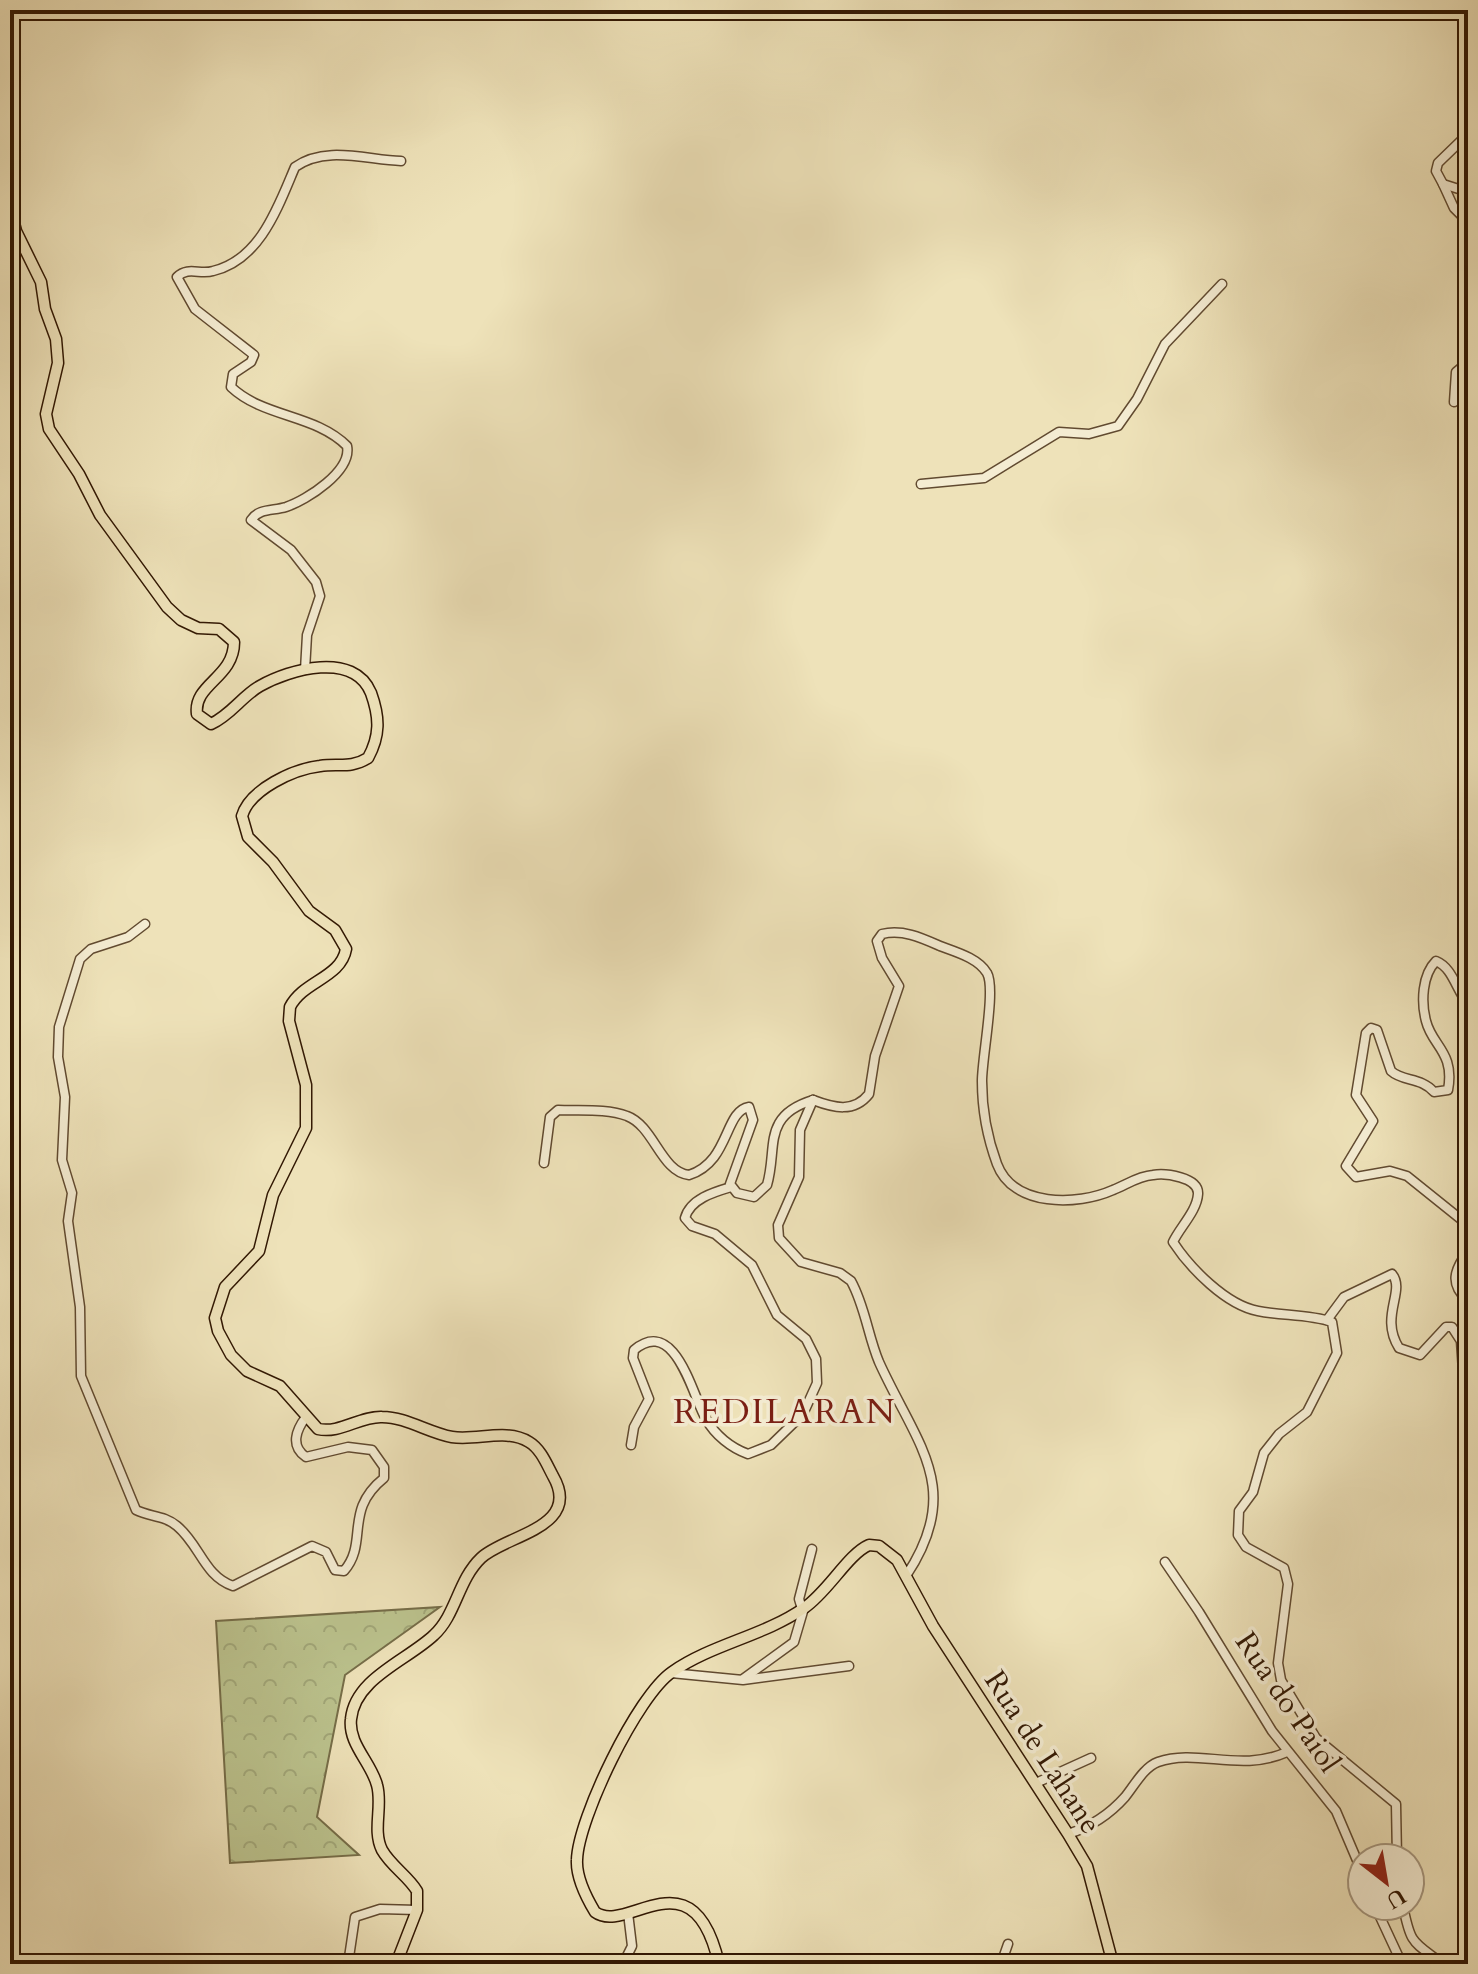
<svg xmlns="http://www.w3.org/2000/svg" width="1478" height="1974" font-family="Cardo,serif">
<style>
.forest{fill:url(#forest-crowns);stroke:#766d48;stroke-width:2}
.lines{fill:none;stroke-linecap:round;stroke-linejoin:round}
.minor-casing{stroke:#614a30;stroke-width:11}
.major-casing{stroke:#321803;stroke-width:13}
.minor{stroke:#f4ecd2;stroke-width:8}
.major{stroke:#eee2b9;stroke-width:10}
.labels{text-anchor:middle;stroke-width:7;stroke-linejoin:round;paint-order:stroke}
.street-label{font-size:30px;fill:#321803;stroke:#f4ecd2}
.quarter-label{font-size:34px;letter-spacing:2px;fill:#7a1f14;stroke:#f4ecd2}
</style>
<defs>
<pattern id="forest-crowns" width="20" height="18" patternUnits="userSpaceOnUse" patternTransform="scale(2)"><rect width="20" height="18" fill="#bbc28d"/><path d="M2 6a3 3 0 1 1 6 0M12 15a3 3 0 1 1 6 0" fill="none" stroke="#a1a678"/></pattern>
</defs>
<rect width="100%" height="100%" fill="#eee2b9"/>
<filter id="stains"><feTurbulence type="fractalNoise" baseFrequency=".0025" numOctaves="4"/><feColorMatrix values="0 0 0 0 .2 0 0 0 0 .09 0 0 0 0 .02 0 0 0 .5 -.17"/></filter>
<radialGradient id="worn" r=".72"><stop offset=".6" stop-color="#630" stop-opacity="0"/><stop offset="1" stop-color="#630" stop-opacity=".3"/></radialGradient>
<!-- forest -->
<polygon class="forest" points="440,1607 345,1675 317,1817 359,1855 230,1863 216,1621"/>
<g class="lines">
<!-- minor casing -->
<g class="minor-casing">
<g id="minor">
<polyline points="1468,134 1438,163 1436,171 1443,184 1468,192"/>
<polyline points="1443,184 1454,208 1468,222"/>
<polyline points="1454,402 1456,372 1468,362"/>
<polyline points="921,484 984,478 1059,432 1089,434 1118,426 1137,399 1165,344 1222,284"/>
<path d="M305,670L307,635L320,596L316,582L291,550L251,520C259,508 273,511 286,507C307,500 352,471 347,446C315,414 264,418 231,387L233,374L251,362L254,355L195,309L177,277C188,266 200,275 213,271C260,260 278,207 295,167C326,145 367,160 401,161"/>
<path d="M145,924L128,937L91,949L80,959L59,1027L58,1057L65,1097L62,1160L72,1193L68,1221L80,1307L81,1376L136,1510C150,1517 164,1515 177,1526C200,1545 204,1576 233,1586L312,1546L326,1552L335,1570L344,1571C369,1542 343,1511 384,1478V1467L372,1450L348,1447L306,1457C290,1446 296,1430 306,1417"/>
<path d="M1468,1004C1456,990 1453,968 1436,961C1422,975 1421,1002 1426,1021C1432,1046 1455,1052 1448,1090L1434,1092C1421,1077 1403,1082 1391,1071L1377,1030L1371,1028L1366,1033L1356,1095L1373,1121L1346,1166L1356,1177L1390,1171L1407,1176L1468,1225"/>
<path d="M813,1100C834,1108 854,1113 869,1094L875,1056L899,986L882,958L877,941L882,934C903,929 922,938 940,946C956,952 978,958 987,973C996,989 982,1057 982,1081C982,1109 987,1137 997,1164C1013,1207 1077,1206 1113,1190C1126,1185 1138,1176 1153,1175C1165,1173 1199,1177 1198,1194C1197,1211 1180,1227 1173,1242C1190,1268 1226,1305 1258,1311C1282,1316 1309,1314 1332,1322L1337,1353L1307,1412L1279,1434L1264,1453L1253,1492L1239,1511L1238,1535L1246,1547L1284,1568L1288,1584L1278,1663L1281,1680L1316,1738L1396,1804L1397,1858"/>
<path d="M813,1100L800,1130L799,1177L778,1225L779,1238L801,1262L840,1273L851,1281C865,1306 868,1336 879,1362C916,1444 965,1488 906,1576"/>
<path d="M544,1163L550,1117L558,1110C579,1111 607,1108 627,1116C654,1126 661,1172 689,1175C730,1162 724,1111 749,1107L753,1120L730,1184L737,1193L754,1197L767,1185C778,1148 761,1116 813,1100"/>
<path d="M1468,1251C1454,1270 1449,1284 1468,1301"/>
<path d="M1327,1320L1344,1297L1392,1274C1406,1291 1379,1316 1399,1348L1420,1355L1446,1327H1452L1461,1341L1463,1371L1468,1368"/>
<path d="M631,1445L634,1427L649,1399L633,1358L634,1350C676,1315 693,1398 706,1419C715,1435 731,1448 748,1454L771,1445L803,1414L817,1383L816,1359L806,1339L777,1315L752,1265L715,1234L692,1226L685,1218C690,1199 714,1192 731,1187"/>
<polyline points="1165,1562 1199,1612 1272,1731 1336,1811 1362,1872"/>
<polyline points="802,1609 799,1599 812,1549"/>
<polyline points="671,1673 743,1680 849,1666"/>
<polyline points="743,1679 794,1642 804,1608"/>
<polyline points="1036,1783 1091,1758"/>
<path d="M1068,1834C1090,1827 1109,1815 1125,1797C1134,1786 1144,1767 1158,1762C1198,1748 1240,1773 1287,1752"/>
<polyline points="1375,1906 1402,1964"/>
<path d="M1403,1906C1411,1946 1413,1941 1443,1964"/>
<polyline points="348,1964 355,1917 380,1909 417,1910"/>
<polyline points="623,1964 632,1946 628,1913"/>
<polyline points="1001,1964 1008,1944"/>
</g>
</g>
<!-- major casing -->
<g class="major-casing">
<g id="major">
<polyline points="10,153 10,172"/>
<path d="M10,208L16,231L41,282L45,309L56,339L58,363L46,414L49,429L79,474L100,515L167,607L181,620L198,628L219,629L234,642C234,678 193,684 197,714L211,724C231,715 242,696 260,686C290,669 354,651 371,693C380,718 380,736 368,758C350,769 339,763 320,766C294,769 250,789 242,816L248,837L273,862L309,911L335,930L346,949C341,978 303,981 290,1007L289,1021L306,1085V1128L273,1195L259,1251L225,1287L215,1318L218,1331L231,1355L247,1371L280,1386L318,1429C340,1434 360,1416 382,1417C406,1417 429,1433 452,1437C477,1441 506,1428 529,1442C541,1449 547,1465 553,1476C583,1528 505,1535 481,1558C458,1580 456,1615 434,1635C408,1660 355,1678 351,1719C348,1744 371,1762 377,1785C383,1806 372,1830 382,1850C391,1866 408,1876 417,1891V1910L396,1964"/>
<path d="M719,1964C693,1850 627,1936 595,1912C586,1897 576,1878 577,1860C578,1819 637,1696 672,1672C712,1644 764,1636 804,1608C828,1592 848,1554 869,1545L879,1546L897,1560L933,1626L1068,1834L1087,1866L1113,1964"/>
</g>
</g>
<!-- minor -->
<use href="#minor" class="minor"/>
<!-- major -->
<use href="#major" class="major"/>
</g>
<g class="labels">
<!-- street labels -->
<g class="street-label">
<text transform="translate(1288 1702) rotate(56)" y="10">Rua do Paiol</text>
<text transform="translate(1043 1752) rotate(57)" y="10">Rua de Lahane</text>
</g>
<!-- quarter labels -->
<g class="quarter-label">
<text x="785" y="1423">REDILARAN</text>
</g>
</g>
<!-- margin -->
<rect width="1478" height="1974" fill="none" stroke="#eee2b9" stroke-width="40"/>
<rect x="12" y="12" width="1454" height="1950" fill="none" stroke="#321803" stroke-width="4"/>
<rect x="20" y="20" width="1438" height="1934" fill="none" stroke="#321803" stroke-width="2"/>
<!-- north arrow -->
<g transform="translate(1386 1882) rotate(149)"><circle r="38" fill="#f4ecd2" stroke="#a6977f" stroke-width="2"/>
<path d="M0-6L14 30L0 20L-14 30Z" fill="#8f2418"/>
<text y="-12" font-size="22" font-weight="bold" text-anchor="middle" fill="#321803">U</text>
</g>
<rect width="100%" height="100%" filter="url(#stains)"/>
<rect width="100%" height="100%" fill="url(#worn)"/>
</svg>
